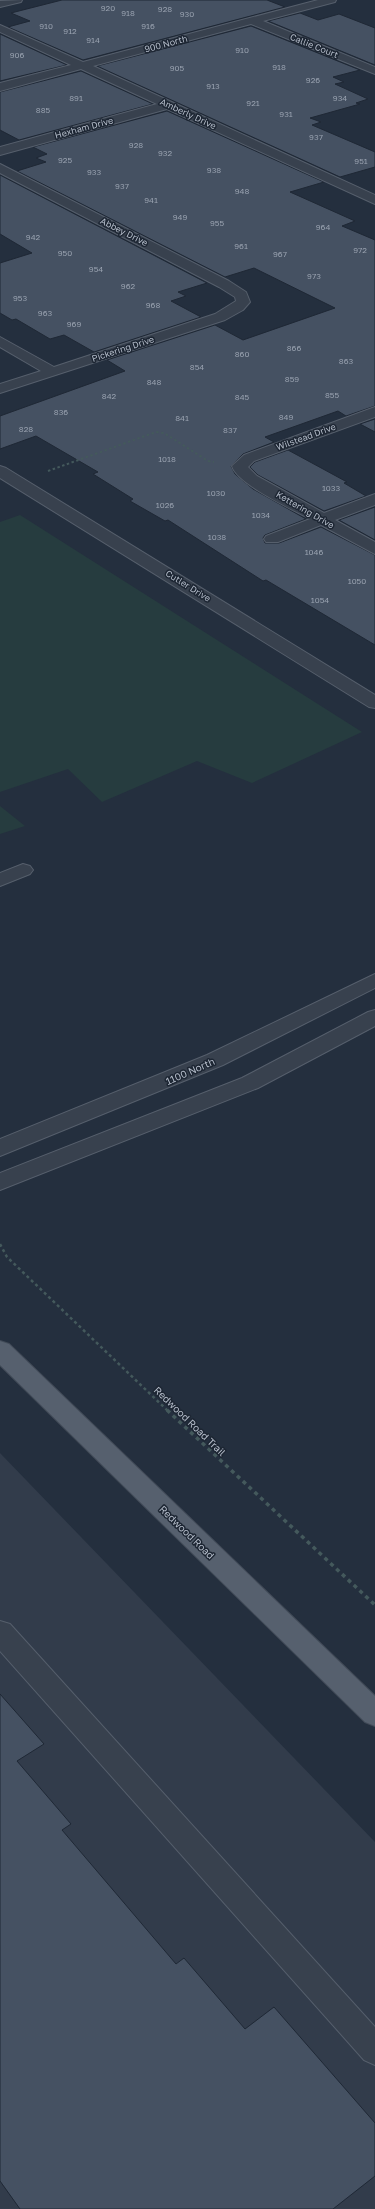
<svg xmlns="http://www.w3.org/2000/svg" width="375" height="2209" font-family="'Golos Text',sans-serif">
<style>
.airport{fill:#323c4b}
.green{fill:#263c3f}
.building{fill:#455162;stroke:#1f2835}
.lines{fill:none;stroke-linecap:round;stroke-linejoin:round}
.minor-casing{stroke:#565f6c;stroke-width:2}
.major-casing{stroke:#414a57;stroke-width:2}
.path-far2{stroke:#44595c;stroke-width:2;stroke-dasharray:2.5 2.5;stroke-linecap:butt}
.path-far1{stroke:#44595c;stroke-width:2.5;stroke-dasharray:3 3;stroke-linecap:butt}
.path{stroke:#44595c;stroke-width:3.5;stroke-dasharray:4 4;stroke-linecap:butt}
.minor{fill:#38414e;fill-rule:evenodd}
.major{fill:#56606e;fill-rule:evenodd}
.labels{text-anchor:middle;stroke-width:3;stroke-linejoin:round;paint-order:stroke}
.number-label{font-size:8px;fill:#98a1af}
.far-street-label{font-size:9px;fill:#b4bcc9;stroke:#1d2633}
.street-label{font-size:10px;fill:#b4bcc9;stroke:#1d2633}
</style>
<rect width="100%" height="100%" fill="#242f3e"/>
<!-- airport -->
<polygon class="airport" points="0,1453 375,1842 375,2209 0,2209"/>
<!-- green -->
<g class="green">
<polygon points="20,515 362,732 252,783 197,761 102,802 68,769 0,792 0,522"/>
<polygon points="0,806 25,826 0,834"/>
</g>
<!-- building -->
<g class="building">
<polygon points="62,0 267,0 285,7 83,60 8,27 30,21 11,13"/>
<polygon points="300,13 318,20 339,14 375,28 375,65 268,21"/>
<polygon points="251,26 360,70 333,77 344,82 335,84 368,99 356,103 360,104 310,118 321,122 312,125 375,152 375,167 340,177 97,66"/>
<polygon points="0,34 67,65 0,81"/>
<polygon points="81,71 153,104 19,140 0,130 0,92"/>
<polygon points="167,111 324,182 290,192 355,221 342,226 375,240 375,406 346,416 338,411 265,437 274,442 243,454 231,466 235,474 253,489 306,519 265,535 263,538 265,543 279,543 321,527 375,555 375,645 266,580 263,581 168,520 165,521 130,501 133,499 93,474 98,472 36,436 0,449 0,416 125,371 107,360 215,325 243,340 335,308 254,268 225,277 17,171 46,162 36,158 47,154 33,147"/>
<polygon points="0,175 207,283 178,292 186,296 171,301 201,317 94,352 64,335 50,339 16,319 12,320 0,313 0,263 32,253 0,234"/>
<polygon points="375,419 375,432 360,424"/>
<polygon points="288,450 347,482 344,483 366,496 324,511 258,475 250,467 255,462"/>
<polygon points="375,507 375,540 339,520"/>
<polygon points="0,1694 44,1744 17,1761 71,1824 62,1830 176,1964 184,1958 245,2029 274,2007 375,2123 375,2176 333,2209 20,2209 0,2181"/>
</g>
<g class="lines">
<!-- minor casing -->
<g class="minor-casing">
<g id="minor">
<polygon points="22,0 21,2 0,7 0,1"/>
<polygon points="318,0 336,0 335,2 263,21 375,67 375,74 251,24 93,66 375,195 375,204 167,109 0,155 0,147 157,104 81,69 0,91 0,83 71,65 0,32 0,25 83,62"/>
<polygon points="0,164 229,281 246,292 250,302 243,310 225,320 0,393 0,384 41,371 0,347 0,337 54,367 215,314 236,301 235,297 219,287 0,173"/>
<path d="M375,407V417L254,461L248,467L257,476L324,513L375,494V505L335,520L375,542V554L321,525L278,542H266L264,539L266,536L310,519C292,509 237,484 232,466L244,455Z"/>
<polygon points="0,466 6,468 375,695 375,708 369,707 0,478"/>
<polygon points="23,864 30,866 33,870 30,874 0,886 0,873"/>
<polygon points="375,974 375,988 223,1065 0,1156 0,1139 207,1055"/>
<polygon points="375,1010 375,1026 258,1088 0,1190 0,1173 242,1078 368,1012"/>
<polygon points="0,1621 10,1624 375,2027 375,2065 364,2060 0,1651"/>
</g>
</g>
<!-- major casing -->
<g class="major-casing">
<polygon id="major" points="0,1341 9,1344 375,1696 375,1726 365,1722 0,1365"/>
</g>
<!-- path-far2 -->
<polyline class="path-far2" points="48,471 156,432 164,433 208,461 214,462"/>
<!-- path-far1 -->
<polyline class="path-far1" points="0,1244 7,1257 168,1411"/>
<!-- path -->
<polyline class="path" points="167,1410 375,1605"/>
<!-- minor -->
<use href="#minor" class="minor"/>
<!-- major -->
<use href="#major" class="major"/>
</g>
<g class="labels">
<!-- number labels -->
<g class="number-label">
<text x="108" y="11">920</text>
<text x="165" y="12">928</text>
<text x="128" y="16">918</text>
<text x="187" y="17">930</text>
<text x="46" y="29">910</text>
<text x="148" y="29">916</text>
<text x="70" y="34">912</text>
<text x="93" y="43">914</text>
<text x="242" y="53">910</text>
<text x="17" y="58">906</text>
<text x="279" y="70">918</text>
<text x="177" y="71">905</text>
<text x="313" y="83">926</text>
<text x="213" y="89">913</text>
<text x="76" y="101">891</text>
<text x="340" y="101">934</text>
<text x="253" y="106">921</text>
<text x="43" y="113">885</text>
<text x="286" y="117">931</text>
<text x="316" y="140">937</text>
<text x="136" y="148">928</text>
<text x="165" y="156">932</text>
<text x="65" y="163">925</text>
<text x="361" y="164">951</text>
<text x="214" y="173">938</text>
<text x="94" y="175">933</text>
<text x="122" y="189">937</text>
<text x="242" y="194">948</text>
<text x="151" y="203">941</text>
<text x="180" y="220">949</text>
<text x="217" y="226">955</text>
<text x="323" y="230">964</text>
<text x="33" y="240">942</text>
<text x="241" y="249">961</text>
<text x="360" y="253">972</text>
<text x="65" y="256">950</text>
<text x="280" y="257">967</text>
<text x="96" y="272">954</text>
<text x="314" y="279">973</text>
<text x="128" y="289">962</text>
<text x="20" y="301">953</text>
<text x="153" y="308">968</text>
<text x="45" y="316">963</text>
<text x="74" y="327">969</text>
<text x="294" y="351">866</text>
<text x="242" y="357">860</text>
<text x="346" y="364">863</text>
<text x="197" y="370">854</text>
<text x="292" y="382">859</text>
<text x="154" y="385">848</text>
<text x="332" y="398">855</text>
<text x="109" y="399">842</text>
<text x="242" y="400">845</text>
<text x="61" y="415">836</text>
<text x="286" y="420">849</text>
<text x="182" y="421">841</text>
<text x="26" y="432">828</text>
<text x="230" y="433">837</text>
<text x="167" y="462">1018</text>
<text x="331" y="491">1033</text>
<text x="216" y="496">1030</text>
<text x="165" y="508">1026</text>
<text x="261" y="518">1034</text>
<text x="217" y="540">1038</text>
<text x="314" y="555">1046</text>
<text x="357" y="584">1050</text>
<text x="320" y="603">1054</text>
</g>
<!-- far-street labels -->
<g class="far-street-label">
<text transform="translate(166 44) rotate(-15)" y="3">900 North</text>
<text transform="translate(314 46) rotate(22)" y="3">Callie Court</text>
<text transform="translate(188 114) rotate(25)" y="3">Amberly Drive</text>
<text transform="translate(84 128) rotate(-15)" y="3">Hexham Drive</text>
<text transform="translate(124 232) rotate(27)" y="3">Abbey Drive</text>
<text transform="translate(123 349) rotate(-18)" y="3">Pickering Drive</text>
<text transform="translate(306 437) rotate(-20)" y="3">Wilstead Drive</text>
<text transform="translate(305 510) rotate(30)" y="3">Kettering Drive</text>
<text transform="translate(188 586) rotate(32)" y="3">Cutler Drive</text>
</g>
<!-- street labels -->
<g class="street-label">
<text transform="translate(190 1071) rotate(-24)" y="4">1100 North</text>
<text transform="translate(190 1421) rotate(44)" y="4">Redwood Road Trail</text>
<text transform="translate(187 1532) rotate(44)" y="4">Redwood Road</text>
</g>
</g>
</svg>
